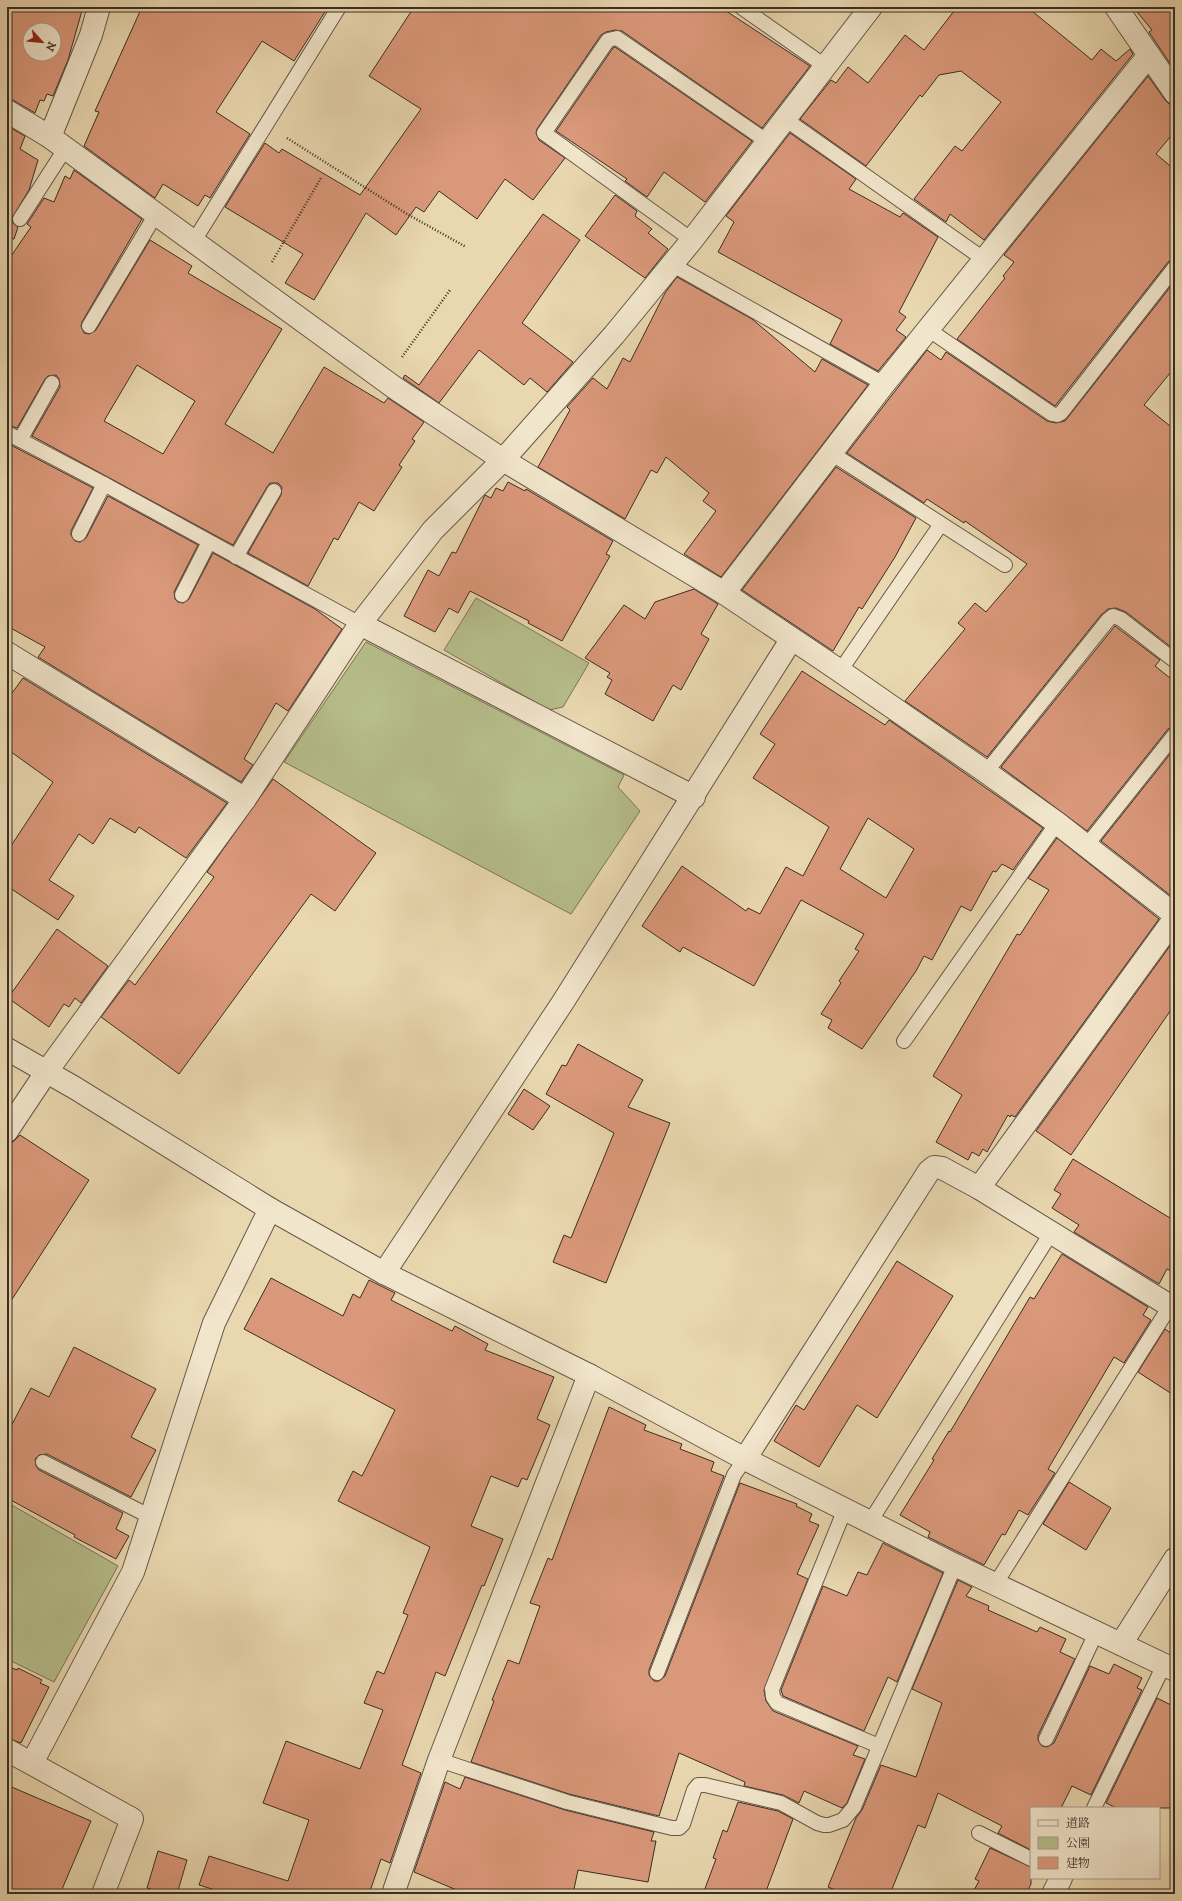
<svg xmlns="http://www.w3.org/2000/svg" width="1182" height="1901" font-family="'IM FELL DW Pica','Noto Serif JP',serif">
<style>
.green{fill:#b6be8b;stroke:#787658}
.building{fill:#da987a;stroke:#3a2e25;fill-rule:evenodd}
.lines{fill:none;stroke-linecap:round;stroke-linejoin:round}
.lane-casing{stroke:#665848;stroke-width:16}
.street-casing{stroke:#665848;stroke-width:24}
.path{stroke:#3a2e25;stroke-width:2.5;stroke-dasharray:1 2;stroke-linecap:butt}
.lane{stroke:#f1e5cb;stroke-width:14}
.street{stroke:#f1e5cb;stroke-width:22}
</style>
<rect width="100%" height="100%" fill="#e9d7af"/>
<filter id="stains"><feTurbulence type="fractalNoise" baseFrequency=".005" numOctaves="4"/><feColorMatrix values="0 0 0 0 .2 0 0 0 0 .09 0 0 0 0 .02 0 0 0 .5 -.17"/></filter>
<radialGradient id="worn" r=".72"><stop offset=".6" stop-color="#630" stop-opacity="0"/><stop offset="1" stop-color="#630" stop-opacity=".3"/></radialGradient>
<!-- green -->
<g class="green">
<polygon points="476,598 589,663 563,707 549,710 444,650"/>
<polygon points="366,642 624,775 618,787 640,811 571,914 284,762"/>
<polygon points="10,1504 118,1566 54,1682 7,1659 7,1509"/>
</g>
<!-- building -->
<g class="building">
<path d="M7,7H83L68,60L53,96L47,94L44,101L40,100L35,113L13,100L7,99ZM30,30H54V54H30Z"/>
<polygon points="142,7 328,7 294,61 262,41 216,112 250,134 210,198 205,195 198,206 163,184 155,198 84,146 99,112 95,111"/>
<polygon points="414,7 720,7 810,66 762,128 622,31 615,30 606,32 601,35 537,129 536,133 539,140 565,158 533,200 505,179 477,219 439,191 424,212 416,207 396,235 366,213 314,300 285,283 303,254 225,207 265,143 279,153 282,149 360,195 421,109 369,76"/>
<polygon points="957,7 1027,7 1092,60 1101,49 1116,61 1130,49 1133,54 984,240 950,214 946,222 914,199 955,146 962,151 1001,102 961,71 939,75 922,97 920,95 866,166 800,119 831,80 836,83 848,67 868,83 905,35 924,50"/>
<polygon points="1133,7 1175,7 1175,71 1149,32 1152,30"/>
<polygon points="615,47 752,141 705,202 664,172 647,197 625,181 627,179 556,131 613,48"/>
<polygon points="1148,76 1165,100 1169,104 1175,105 1175,131 1156,154 1175,170 1175,259 1168,262 1055,406 957,339 1005,278 1003,276 1014,262 1004,255"/>
<polygon points="7,126 25,136 20,149 38,160 29,190 12,218 13,223 18,227 14,239 7,238"/>
<polygon points="790,133 856,179 849,189 900,217 903,213 938,237 899,312 906,317 896,330 906,337 878,371 830,344 842,320 718,252 734,222 726,216"/>
<path d="M74,170L142,219L82,322L81,326L84,333L89,334L96,330L150,240L192,266L188,273L282,329L225,424L273,453L324,367L384,403L388,398L424,422L412,439L415,441L399,465L402,467L374,511L359,502L338,540L334,538L308,586L248,553L281,495L282,487L278,483H270L267,487L233,545L32,436L60,387L59,379L56,375L48,376L45,379L17,428L7,425V262L31,227L27,224L44,198L54,202L65,176L70,179ZM137,365L195,401L163,454L104,421Z"/>
<polygon points="615,195 637,211 635,216 652,229 648,233 668,249 645,278 585,236"/>
<polygon points="543,214 580,240 522,323 573,362 547,392 530,378 524,385 479,350 439,403 403,378 405,375 419,385"/>
<polygon points="677,277 752,319 815,372 822,359 868,385 721,577 684,554 716,511 703,501 709,493 666,457 657,473 651,470 625,519 538,467 570,410 567,407 593,378 607,389 623,358 630,362 665,293"/>
<polygon points="1175,281 1175,367 1144,405 1175,430 1175,641 1171,647 1126,612 1116,608 1108,609 1101,615 987,757 905,701 965,629 958,623 975,603 986,612 1027,564 965,521 964,523 927,499 924,503 847,453 927,350 941,360 946,352 1047,421 1056,423 1065,421"/>
<polygon points="7,443 93,488 71,531 71,535 75,541 80,542 86,538 108,496 198,545 174,592 175,599 178,602 183,603 189,599 213,553 315,609 342,629 288,711 276,703 244,759 253,765 241,782 38,657 45,647 7,626"/>
<polygon points="836,467 916,518 895,557 862,609 859,607 833,651 742,590"/>
<polygon points="508,482 525,491 526,489 613,541 606,554 610,556 562,641 528,623 529,621 470,591 458,613 449,608 435,632 404,616 428,570 439,576 452,552 456,553 485,495 491,498 496,488 503,491"/>
<polygon points="694,589 718,604 701,634 709,639 681,690 673,685 653,721 605,694 612,680 607,677 610,673 585,658 624,605 645,619 655,602"/>
<polygon points="1115,626 1160,660 1155,666 1175,682 1175,726 1168,729 1087,831 1001,767"/>
<path d="M802,671L885,725L889,720L1043,828L1013,870L1002,864L996,872L993,871L971,911L961,906L932,960L924,956L916,971L862,1049L828,1028L832,1020L821,1014L841,983L839,981L859,951L855,949L864,934L801,900L754,986L683,947L680,952L642,926L682,866L746,911L748,908L760,914L786,867L803,876L829,827L753,778L775,744L760,734ZM868,818L914,849L886,898L840,869Z"/>
<polygon points="23,678 227,803 186,858 139,827 135,833 110,818 93,844 79,834 49,880 74,896 58,920 7,886 7,852 53,782 7,749 7,700"/>
<polygon points="1175,748 1175,899 1101,841"/>
<polygon points="273,779 376,853 335,911 311,894 179,1074 101,1017 129,980 135,985 214,877 207,872"/>
<polygon points="1057,838 1159,919 1015,1117 1011,1115 1010,1117 1008,1115 987,1152 983,1149 979,1156 972,1152 968,1160 936,1142 962,1095 933,1076 1017,934 1020,935 1049,890 1028,878"/>
<polygon points="57,929 108,966 81,1003 75,998 69,1007 64,1004 49,1027 8,998"/>
<polygon points="1175,939 1175,1004 1071,1155 1036,1131"/>
<polygon points="578,1044 643,1080 628,1107 670,1123 606,1283 553,1262 564,1235 571,1238 614,1133 546,1094 562,1065 566,1066"/>
<polygon points="524,1089 550,1106 533,1130 508,1114"/>
<polygon points="20,1135 89,1180 7,1307 7,1143 13,1142"/>
<polygon points="1073,1159 1175,1221 1175,1273 1167,1269 1159,1284 1074,1232 1079,1225 1052,1208 1061,1194 1054,1190"/>
<polygon points="1062,1254 1148,1307 1143,1315 1151,1320 1124,1363 1114,1357 1048,1469 1055,1473 1028,1515 1019,1510 1005,1535 1002,1534 984,1565 928,1537 930,1532 900,1515 934,1460 932,1459 949,1431 950,1432 1030,1297 1034,1299"/>
<polygon points="897,1261 953,1296 877,1418 857,1405 819,1467 774,1441 796,1405 804,1410"/>
<polygon points="271,1278 343,1316 353,1294 360,1298 369,1280 395,1293 391,1300 452,1331 455,1326 488,1344 485,1350 554,1377 537,1419 550,1425 527,1480 522,1478 518,1487 491,1476 471,1526 503,1539 484,1586 482,1585 445,1676 436,1672 402,1765 421,1773 390,1863 381,1859 369,1894 228,1894 199,1885 209,1856 288,1881 309,1820 263,1803 286,1741 360,1769 383,1710 364,1703 377,1671 384,1674 408,1615 403,1613 430,1547 338,1501 353,1471 362,1476 395,1410 244,1329"/>
<polygon points="1165,1329 1175,1336 1175,1396 1138,1372"/>
<polygon points="74,1347 156,1389 131,1437 156,1450 131,1497 47,1454 39,1455 35,1459 36,1466 39,1470 123,1513 116,1529 129,1536 116,1559 74,1537 75,1535 7,1498 7,1434 31,1388 49,1397"/>
<polygon points="609,1407 646,1425 644,1430 682,1444 680,1449 714,1462 711,1471 724,1476 649,1670 649,1675 654,1681 659,1681 665,1676 740,1483 797,1504 796,1506 812,1514 809,1521 819,1525 797,1574 808,1579 764,1690 766,1701 773,1711 858,1746 853,1755 865,1759 847,1803 842,1808 804,1791 799,1803 783,1795 744,1786 745,1782 679,1753 659,1816 569,1794 471,1762 494,1701 492,1700 508,1660 519,1664 540,1606 530,1603 548,1558 552,1560"/>
<polygon points="1069,1482 1111,1508 1086,1550 1043,1524"/>
<polygon points="883,1543 943,1573 897,1682 888,1677 864,1731 783,1696 781,1690 823,1586 847,1596 858,1572 867,1575"/>
<polygon points="958,1580 972,1587 966,1596 989,1606 988,1610 1037,1632 1040,1627 1066,1639 1060,1652 1075,1659 1038,1735 1038,1740 1042,1746 1047,1747 1054,1743 1090,1666 1109,1674 1114,1664 1142,1678 1137,1688 1142,1690 1091,1795 1072,1786 1061,1808 1031,1808 1031,1850 998,1833 1002,1826 938,1793 925,1828 918,1825 890,1894 845,1894 828,1887 856,1818 862,1810 881,1765 916,1777 942,1703 912,1689"/>
<polygon points="7,1666 17,1670 18,1668 42,1680 40,1683 49,1687 21,1743 7,1738"/>
<polygon points="1157,1698 1175,1707 1175,1808 1117,1808 1106,1803"/>
<polygon points="465,1777 565,1810 654,1832 651,1841 656,1841 648,1882 578,1870 573,1894 466,1894 414,1872 445,1782 460,1789"/>
<polygon points="7,1785 91,1821 60,1894 7,1894"/>
<polygon points="738,1802 778,1811 793,1819 765,1894 703,1894 716,1859 713,1858 723,1830 727,1832"/>
<polygon points="990,1848 1031,1867 1031,1884 1026,1894 972,1894 979,1881 975,1879"/>
<polygon points="158,1851 187,1860 177,1894 168,1894 147,1888"/>
</g>
<g class="lines">
<!-- lane casing -->
<g class="lane-casing">
<g id="lane">
<polyline points="741,7 825,66"/>
<polyline points="785,119 985,260"/>
<polyline points="20,219 65,149"/>
<polyline points="692,240 544,133 608,40 617,38 768,142"/>
<polyline points="194,241 339,7"/>
<polyline points="671,264 884,384"/>
<polyline points="89,326 156,214"/>
<polyline points="929,330 1052,414 1057,415 1061,413 1175,267"/>
<polyline points="7,433 104,484 360,624"/>
<polyline points="20,440 52,383"/>
<polyline points="831,453 1005,565"/>
<polyline points="79,534 104,484"/>
<polyline points="236,557 274,491"/>
<polyline points="182,595 209,542"/>
<polyline points="840,671 941,524"/>
<polyline points="986,772 1108,620 1113,616 1121,619 1175,661"/>
<polyline points="1087,845 1175,734"/>
<polyline points="904,1041 1057,823"/>
<polyline points="43,1462 151,1517"/>
<polyline points="845,1509 772,1689 773,1697 777,1703 879,1746"/>
<polyline points="870,1522 1051,1233"/>
<polyline points="996,1583 1170,1306"/>
<polyline points="657,1673 734,1475 745,1459"/>
<polyline points="1046,1739 1096,1633"/>
<polyline points="439,1760 567,1802 672,1828 679,1828 683,1824 694,1790 698,1785 705,1785 781,1803 817,1823 824,1825 829,1825 843,1820 854,1807 955,1565"/>
<polyline points="1094,1808 1164,1665"/>
<polyline points="979,1833 1031,1859"/>
</g>
</g>
<!-- street casing -->
<g class="street-casing">
<g id="street">
<polyline points="1116,7 1175,93"/>
<polyline points="7,111 50,137 395,388 503,460 724,593 840,671 986,772 1057,823 1175,915"/>
<polyline points="50,137 91,35 99,7"/>
<polyline points="724,593 884,384 1149,55"/>
<polyline points="360,624 694,797"/>
<polyline points="7,653 245,799"/>
<polyline points="7,1049 75,1088 270,1209 384,1273 589,1375 745,1459 955,1565 1175,1670"/>
<polyline points="7,1131 47,1071 245,799 360,624 433,530 503,460 614,335 692,240 871,7"/>
<polyline points="979,1188 1175,918"/>
<polyline points="384,1273 563,1002 791,640"/>
<polyline points="745,1459 929,1171 934,1167 942,1168 979,1188 1175,1309"/>
<polyline points="1121,1644 1175,1559"/>
<polyline points="7,1750 132,1819 103,1894"/>
<polyline points="32,1763 133,1572 214,1323 270,1209"/>
<polyline points="393,1894 439,1760 589,1375"/>
<polyline points="1053,1894 1061,1878"/>
</g>
</g>
<!-- path -->
<g class="path">
<polyline points="287,138 407,214 466,247"/>
<polyline points="272,262 321,178"/>
<polyline points="402,357 450,290"/>
</g>
<!-- lane -->
<use href="#lane" class="lane"/>
<!-- street -->
<use href="#street" class="street"/>
</g>
<!-- margin -->
<rect width="1182" height="1901" fill="none" stroke="#e9d7af" stroke-width="24"/>
<rect x="8" y="8" width="1166" height="1885" fill="none" stroke="#3a2e25" stroke-width="2"/>
<rect x="12" y="12" width="1158" height="1877" fill="none" stroke="#3a2e25"/>
<!-- legend -->
<rect x="1030" y="1807" width="130" height="72" fill="#f1e5cb" stroke="#a89c89"/>
<rect x="1038" y="1820" width="20" height="6" fill="#f1e5cb" stroke="#a89c89"/>
<text x="1066" y="1827" font-size="12" fill="#3a2e25">道路</text>
<rect x="1038" y="1837" width="20" height="12" fill="#b6be8b" stroke="#a89c89"/>
<text x="1066" y="1847" font-size="12" fill="#3a2e25">公園</text>
<rect x="1038" y="1857" width="20" height="12" fill="#da987a" stroke="#a89c89"/>
<text x="1066" y="1867" font-size="12" fill="#3a2e25">建物</text>
<!-- north arrow -->
<g transform="translate(42 42) rotate(117)"><circle r="19" fill="#f1e5cb" stroke="#a89c89"/>
<path d="M0-3L7 15L0 10L-7 15Z" fill="#8f2418"/>
<text y="-6" font-size="11" font-weight="bold" text-anchor="middle" fill="#3a2e25">N</text>
</g>
<rect width="100%" height="100%" filter="url(#stains)"/>
<rect width="100%" height="100%" fill="url(#worn)"/>
</svg>
